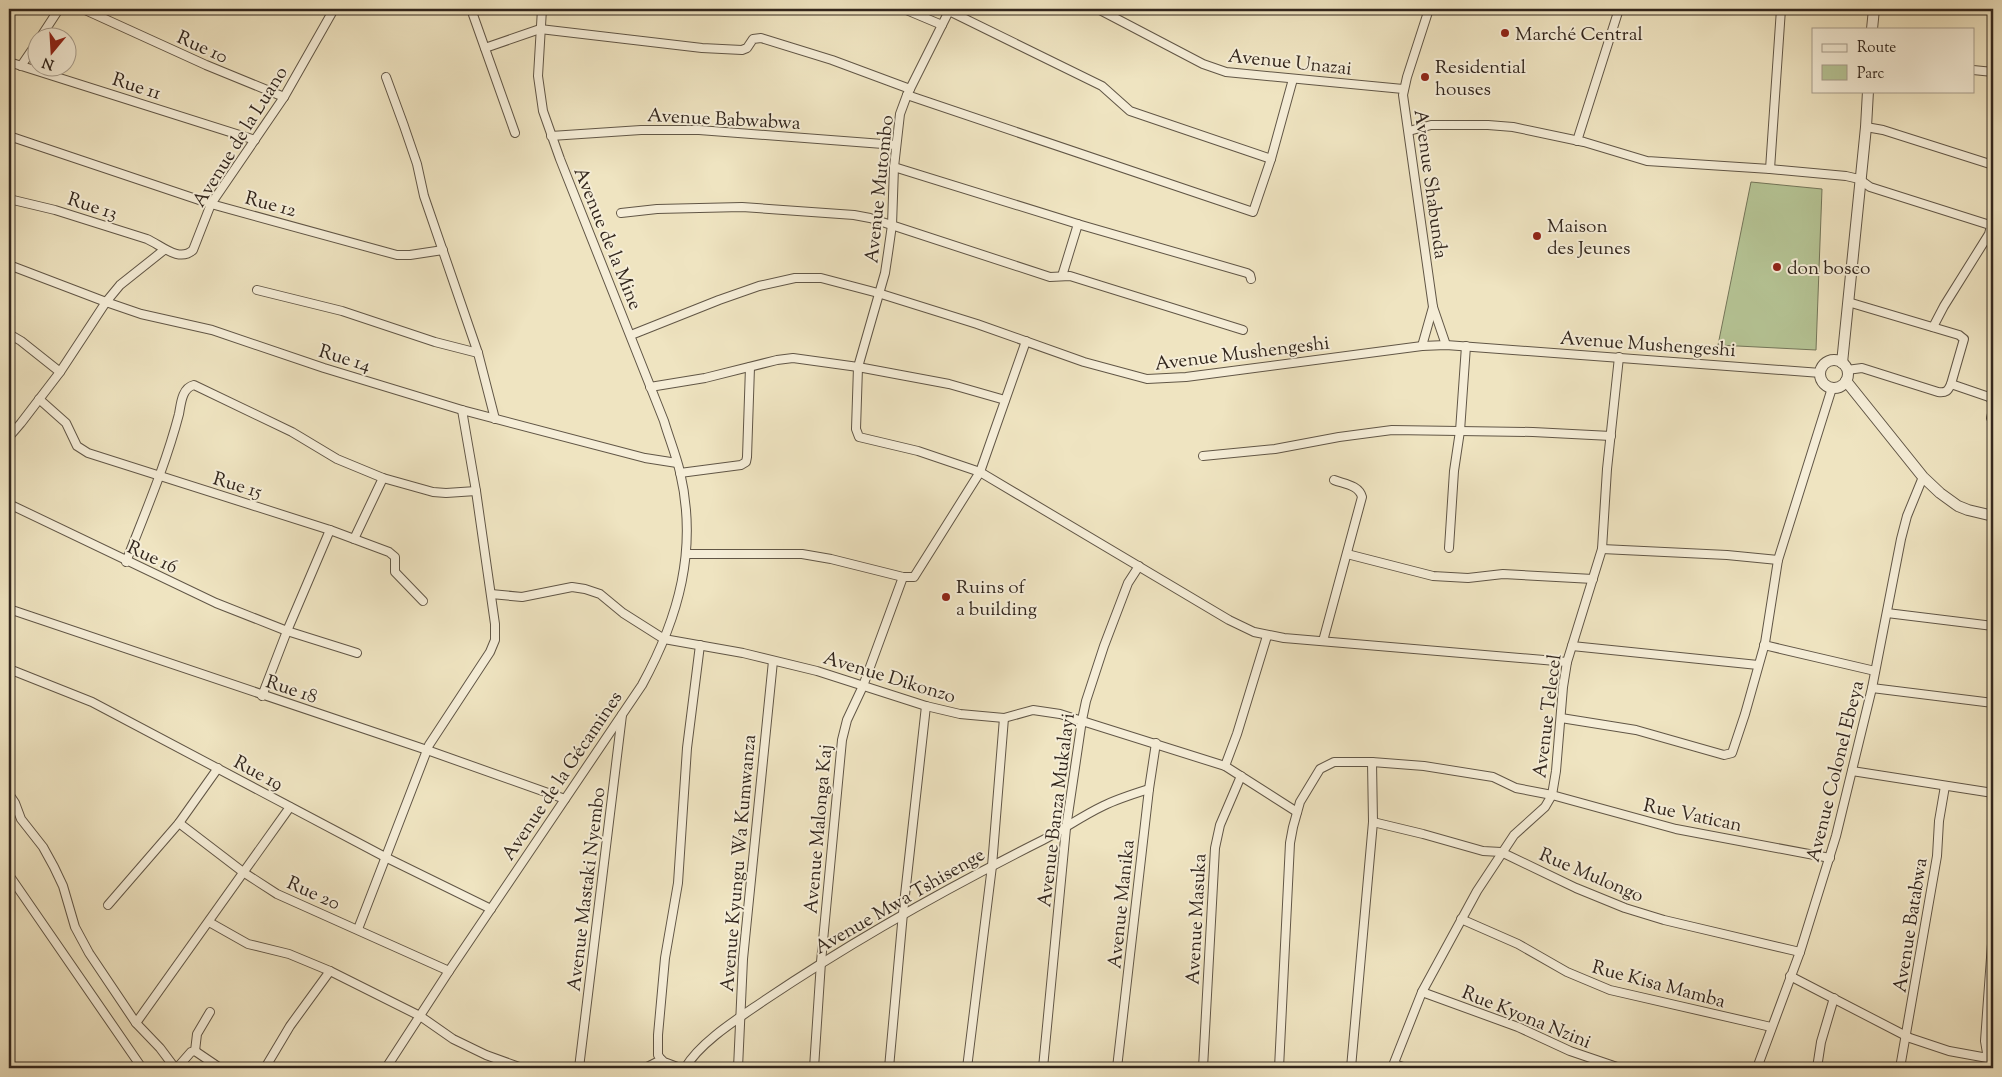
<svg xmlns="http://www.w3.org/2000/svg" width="2002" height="1077" font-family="'Sorts Mill Goudy',serif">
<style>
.green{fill:#b6c596;stroke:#74765a}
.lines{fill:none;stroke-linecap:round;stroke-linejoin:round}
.minor-casing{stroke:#615646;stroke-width:10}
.tertiary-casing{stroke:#615646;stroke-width:12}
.minor{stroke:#f5edd7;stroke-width:8}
.tertiary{stroke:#f5edd7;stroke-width:10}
.poi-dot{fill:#8f2418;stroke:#f5edd7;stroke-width:2}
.labels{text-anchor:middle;stroke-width:4;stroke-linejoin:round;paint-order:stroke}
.poi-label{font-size:19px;fill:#32261d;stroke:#f5edd7;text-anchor:start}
.street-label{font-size:19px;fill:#32261d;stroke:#f5edd7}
</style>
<rect width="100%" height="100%" fill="#efe4c1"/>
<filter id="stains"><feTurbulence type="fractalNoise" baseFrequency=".004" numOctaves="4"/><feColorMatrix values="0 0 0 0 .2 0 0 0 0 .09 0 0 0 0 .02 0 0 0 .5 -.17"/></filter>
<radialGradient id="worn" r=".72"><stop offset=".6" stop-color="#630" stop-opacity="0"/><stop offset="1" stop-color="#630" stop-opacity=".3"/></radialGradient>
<!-- green -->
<polygon class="green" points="1751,182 1822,189 1816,350 1718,345"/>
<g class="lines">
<!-- minor casing -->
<g class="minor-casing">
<g id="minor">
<polyline points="83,9 206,65 284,97"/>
<polyline points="471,9 515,133"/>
<polyline points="904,9 942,25"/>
<polyline points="950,9 907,95 900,114 894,167 892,225 888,253 885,273 858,367 856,429 859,437 918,451 980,472 1229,620 1254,632 1284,638 1567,662"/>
<polyline points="1098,9 1203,64 1226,72 1403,89"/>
<polyline points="1429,9 1407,77 1403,95 1433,307 1446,345"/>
<polyline points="949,11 1102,86 1130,111 1271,159"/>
<polyline points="40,38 59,9"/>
<polyline points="485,48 540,29 702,48 742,50 747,48 753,39 761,38 832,60 910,89"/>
<polyline points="9,62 255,140"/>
<polyline points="21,66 38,41"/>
<polyline points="1973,70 1993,72"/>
<polyline points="386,77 404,126 417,164 424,196 478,353 495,419"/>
<polyline points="907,95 1253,212 1271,159 1293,79"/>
<polyline points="1866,127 1883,130 1993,165"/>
<polyline points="1409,131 1431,125 1488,125 1513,127 1584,142 1647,161 1770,169 1846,176 1859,179 1870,187 1993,226"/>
<polyline points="9,136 211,204 397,255 410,255 443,250"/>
<polyline points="551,136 641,130 699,130 896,145"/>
<polyline points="1577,141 1619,9"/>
<polyline points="894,167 1081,225 1247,273 1250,275 1251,279"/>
<polyline points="1770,169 1781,9"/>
<path d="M9,199L55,210L147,239C161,245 179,263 193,250L211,204L284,97L334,9"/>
<polyline points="621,213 657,209 742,207 854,215 870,218 1050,277 1070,276 1243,330"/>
<polyline points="9,265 106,302 141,314 212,330 324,368 462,410 645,458 677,463"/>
<polyline points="1062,276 1078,224"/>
<polyline points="257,290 342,311 435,342 478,353"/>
<polyline points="1933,327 1944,306 1989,234 1993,218"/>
<polyline points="9,334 21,341 60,372"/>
<polyline points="631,335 719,300 759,286 795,278 821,278 878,293 977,324 1084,362 1147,379 1186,377 1422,346 1446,345 1821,373"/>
<polyline points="1422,346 1433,307"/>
<path d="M1847,370L1862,368L1938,392C1946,393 1948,391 1951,384L1964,339L1959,335L1848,302"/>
<polyline points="1951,384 1989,397 1993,402"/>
<polyline points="650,387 705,378 777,360 793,358 858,367 949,384 1005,400"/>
<polyline points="39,399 66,423 77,446 88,453 330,530 389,552 395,557 395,572 423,601"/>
<polyline points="1993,409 1991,418 1993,422"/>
<polyline points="9,437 21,423 60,372 106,302 120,285 164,250"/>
<polyline points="1203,456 1275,449 1339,437 1392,430 1533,432 1611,436"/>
<polyline points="680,473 741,465 746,462 747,457 750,367"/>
<polyline points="9,504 216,603 287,631 357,653"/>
<polyline points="354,539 383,478"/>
<polyline points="1449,548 1454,471 1460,431 1466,346"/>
<polyline points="1602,549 1727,555 1778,560"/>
<polyline points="687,554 802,554 831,559 903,577 914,577 980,472 1026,341"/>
<polyline points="1347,554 1433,576 1468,578 1503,574 1593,579"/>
<path d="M126,562C145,513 166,464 179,414C181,403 182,388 194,385L292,432L337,459L383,478L433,492L446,493L476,491"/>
<polyline points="491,594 522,597 572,587 585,589 600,594 623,613 664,639 743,653 817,671 926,706 960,714 1004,718 1033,710 1060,714 1225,766 1297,812"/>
<polyline points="9,609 427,750 565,799"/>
<polyline points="1887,613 1993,626"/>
<path d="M1323,641L1362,497C1359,485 1344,484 1334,480"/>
<polyline points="1764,645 1875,671"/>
<polyline points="1572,646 1758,665"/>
<polyline points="9,669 92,702 387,858 491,909"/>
<polyline points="1872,688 1993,703"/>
<polyline points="262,696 287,631 330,530"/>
<polyline points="1561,718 1636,730 1724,755 1732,753 1745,714 1765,643 1778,560 1832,388"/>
<polyline points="1225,766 1237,734 1267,636"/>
<polyline points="1852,771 1993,793"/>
<polyline points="9,794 15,803 21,819 43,847 54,867 63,886 75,927 89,953 136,1023 160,1048 175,1068"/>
<polyline points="1373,822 1423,834 1483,851 1501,852 1576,888 1625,908 1664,920 1800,952"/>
<polyline points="179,823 243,872 277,894 449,971"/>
<polyline points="9,875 142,1068"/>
<polyline points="108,905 179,823 218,768"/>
<polyline points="1461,919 1518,944 1567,972 1610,990 1771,1027"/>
<polyline points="209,922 248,944 289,954 330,971 420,1016 453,1039 486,1055 522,1068"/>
<polyline points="358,929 429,745 490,652 495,640 495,624 476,491 462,410"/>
<polyline points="1993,930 1985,1041 1987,1053 1993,1066"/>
<polyline points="1790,976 1910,1038 1949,1051 1993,1059"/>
<polyline points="1422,992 1518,1027 1570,1051 1620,1068"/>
<polyline points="136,1023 290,807"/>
<polyline points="195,1051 197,1034 210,1012"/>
<polyline points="1394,1064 1406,1068"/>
<polyline points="177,1068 191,1052 195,1051 220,1068"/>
<polyline points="265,1068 290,1026 330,971"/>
<path d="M386,1068L449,971L642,685C679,617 698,549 680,472C676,455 669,438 664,421L560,159L543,111L538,76L542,9"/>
<polyline points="579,1068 622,715"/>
<polyline points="645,1068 661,1060"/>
<polyline points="680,1068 664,1062 660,1058 658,1055 658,1035 665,958 678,883 687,748 700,645"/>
<path d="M685,1068C701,1041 739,1018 765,1000C854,940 947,888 1043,840C1064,829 1082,816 1103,806C1117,799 1133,794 1149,789"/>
<polyline points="738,1068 743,959 773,661"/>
<polyline points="814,1068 821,962 842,740 847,720 863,686 903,577"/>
<polyline points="889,1068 903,913 926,706"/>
<polyline points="967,1068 992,866 1004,718"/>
<polyline points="1043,1068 1066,828 1082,720 1086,701 1104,646 1128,583 1139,566"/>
<polyline points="1117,1068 1149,789 1156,743"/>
<polyline points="1203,1068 1215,848 1220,825 1241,776"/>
<polyline points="1279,1068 1290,843 1293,827 1300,802 1320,769 1334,762 1372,762 1424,766 1493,777 1516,788 1552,795 1676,829 1830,858"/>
<polyline points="1351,1068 1373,822 1372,762"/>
<polyline points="1392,1068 1422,992 1477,891 1514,835 1545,807 1552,795 1556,771 1563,687 1567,662 1602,549 1607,469 1619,357"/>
<polyline points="1757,1068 1800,952 1836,836 1872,688 1901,539 1907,516 1923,477"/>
<polyline points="1817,1068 1821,1042 1834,998"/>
<polyline points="1900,1068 1937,856 1939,821 1945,786"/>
</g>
</g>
<!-- tertiary casing -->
<g class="tertiary-casing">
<g id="tertiary">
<polyline points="1872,29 1874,9"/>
<circle cx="1834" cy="374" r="14"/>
<polyline points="1842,363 1866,127 1868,91"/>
<polyline points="1846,381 1923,477 1940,493 1958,506 1968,510 1993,516"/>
</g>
</g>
<!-- minor -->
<use href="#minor" class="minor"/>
<!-- tertiary -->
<use href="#tertiary" class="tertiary"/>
</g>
<!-- markers -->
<g class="poi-dot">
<circle cx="1505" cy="33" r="5"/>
<circle cx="1425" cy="77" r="5"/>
<circle cx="1537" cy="236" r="5"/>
<circle cx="1777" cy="267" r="5"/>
<circle cx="946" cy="597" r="5"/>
</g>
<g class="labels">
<!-- poi labels -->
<g class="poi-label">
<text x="1515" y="40">Marché Central</text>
<text x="1435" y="73">Residential<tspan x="1435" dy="22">houses</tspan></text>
<text x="1547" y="232">Maison<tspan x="1547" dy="22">des Jeunes</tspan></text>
<text x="1787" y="274">don bosco</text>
<text x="956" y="593">Ruins of<tspan x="956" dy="22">a building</tspan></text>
</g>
<!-- street labels -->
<g class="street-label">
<text transform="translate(203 46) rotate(24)" y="7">Rue 10</text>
<text transform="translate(1290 61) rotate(6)" y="7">Avenue Unazai</text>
<text transform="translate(137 85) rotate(18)" y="7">Rue 11</text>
<text transform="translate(724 118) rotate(3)" y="7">Avenue Babwabwa</text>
<text transform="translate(239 136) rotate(-58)" y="7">Avenue de la Luano</text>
<text transform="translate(1432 184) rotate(82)" y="7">Avenue Shabunda</text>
<text transform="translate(878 189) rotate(-84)" y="7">Avenue Mutombo</text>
<text transform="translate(271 203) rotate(15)" y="7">Rue 12</text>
<text transform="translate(93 205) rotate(18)" y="7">Rue 13</text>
<text transform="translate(609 238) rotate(68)" y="7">Avenue de la Mine</text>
<text transform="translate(1648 343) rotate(4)" y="7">Avenue Mushengeshi</text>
<text transform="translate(1242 352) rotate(-7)" y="7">Avenue Mushengeshi</text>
<text transform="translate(345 357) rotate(17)" y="7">Rue 14</text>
<text transform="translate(238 484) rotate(17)" y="7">Rue 15</text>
<text transform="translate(153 556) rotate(25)" y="7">Rue 16</text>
<text transform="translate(890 676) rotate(17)" y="7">Avenue Dikonzo</text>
<text transform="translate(292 688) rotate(18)" y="7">Rue 18</text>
<text transform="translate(1546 716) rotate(-83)" y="7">Avenue Telecel</text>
<text transform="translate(1834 771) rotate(-76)" y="7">Avenue Colonel Ebeya</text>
<text transform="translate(259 772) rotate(28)" y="7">Rue 19</text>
<text transform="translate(561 775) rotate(-56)" y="7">Avenue de la Gécamines</text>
<text transform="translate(1055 810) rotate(-83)" y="7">Avenue Banza Mukalayi</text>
<text transform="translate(1693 814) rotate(12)" y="7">Rue Vatican</text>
<text transform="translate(817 829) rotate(-85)" y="7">Avenue Malonga Kaj</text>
<text transform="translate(737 863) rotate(-85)" y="7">Avenue Kyungu Wa Kumwanza</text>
<text transform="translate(1592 874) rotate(23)" y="7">Rue Mulongo</text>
<text transform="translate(585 889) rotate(-83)" y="7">Avenue Mastaki Nyembo</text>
<text transform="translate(314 892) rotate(24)" y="7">Rue 20</text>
<text transform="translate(899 900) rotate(-30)" y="7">Avenue Mwa Tshisenge</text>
<text transform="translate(1120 904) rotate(-84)" y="7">Avenue Manika</text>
<text transform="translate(1195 919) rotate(-87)" y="7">Avenue Masuka</text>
<text transform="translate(1909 925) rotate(-81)" y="7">Avenue Batabwa</text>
<text transform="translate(1659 983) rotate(15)" y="7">Rue Kisa Mamba</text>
<text transform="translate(1527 1016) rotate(22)" y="7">Rue Kyona Nzini</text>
</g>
</g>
<!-- margin -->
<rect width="2002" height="1077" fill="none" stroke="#efe4c1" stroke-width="30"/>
<rect x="10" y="10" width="1982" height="1057" fill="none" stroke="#32261d" stroke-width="2.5"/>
<rect x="15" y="15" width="1972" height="1047" fill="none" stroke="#32261d"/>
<!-- legend -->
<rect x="1812" y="28" width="162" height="65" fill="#f5edd7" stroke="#a79d8d"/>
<rect x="1822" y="44" width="25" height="8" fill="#f5edd7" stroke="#a79d8d"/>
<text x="1857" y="52" font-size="15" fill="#32261d">Route</text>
<rect x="1822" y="65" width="25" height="15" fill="#b6c596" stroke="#a79d8d"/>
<text x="1857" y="78" font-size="15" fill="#32261d">Parc</text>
<!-- north arrow -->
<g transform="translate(52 52) rotate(198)"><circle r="24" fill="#f5edd7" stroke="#a79d8d"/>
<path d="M0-4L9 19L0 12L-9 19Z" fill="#8f2418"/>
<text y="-8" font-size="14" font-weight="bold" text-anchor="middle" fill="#32261d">N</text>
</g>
<rect width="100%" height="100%" filter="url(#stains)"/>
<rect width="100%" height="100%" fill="url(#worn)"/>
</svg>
